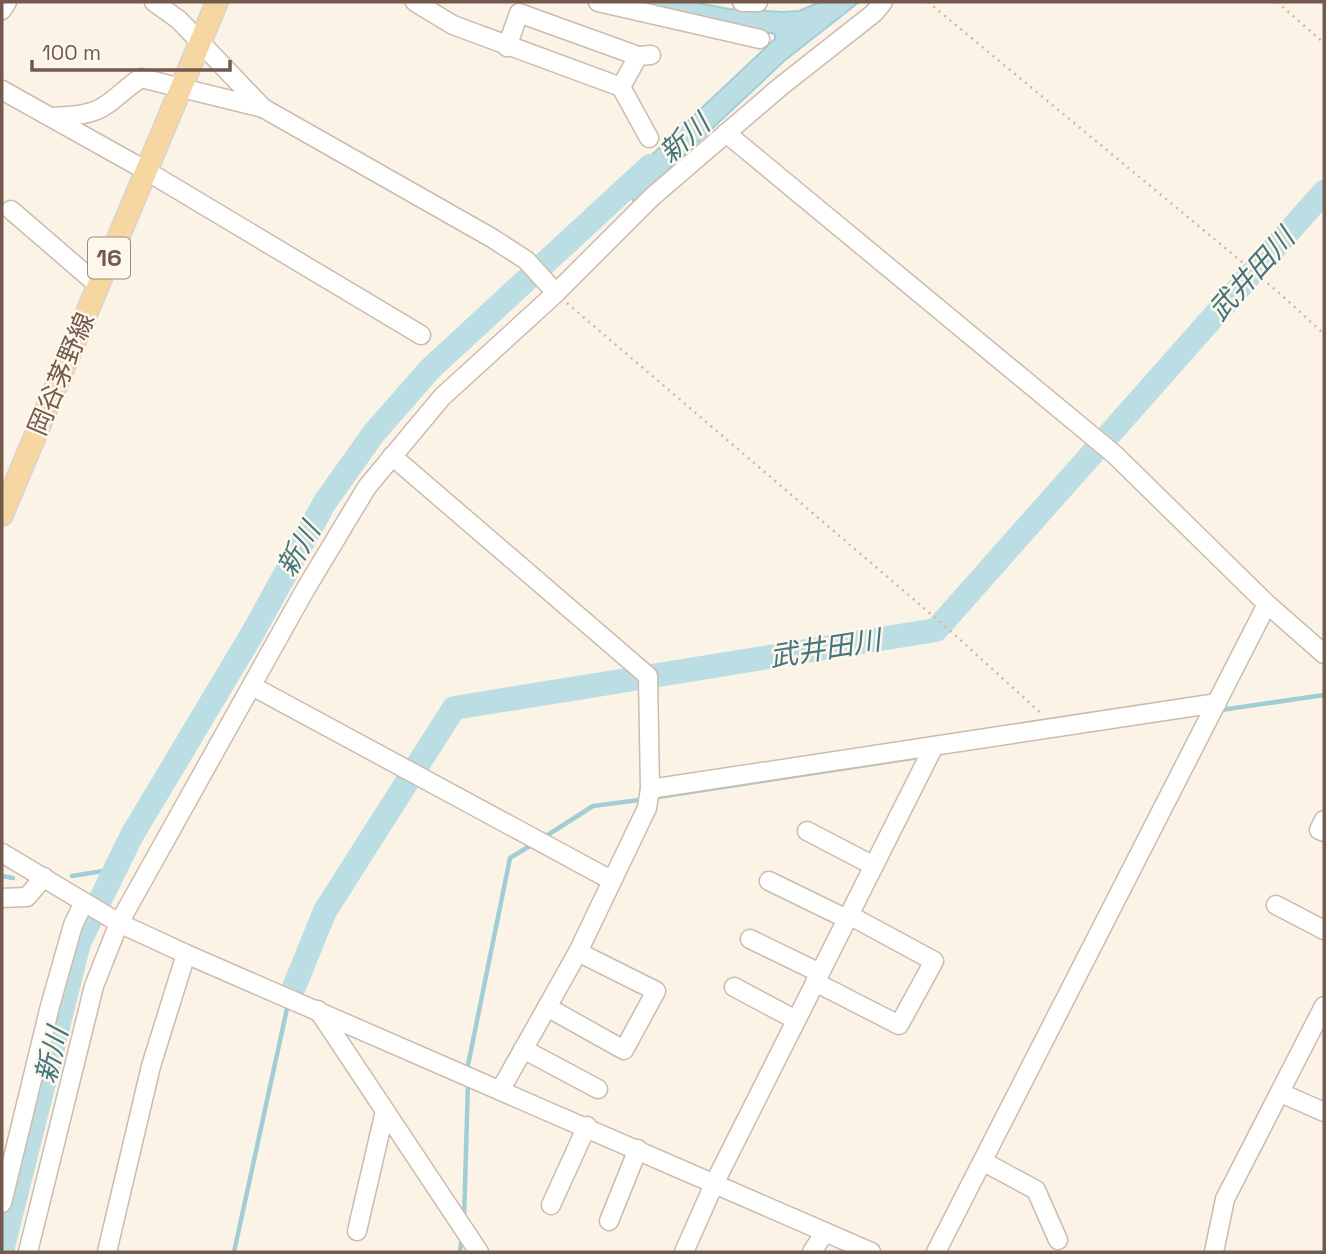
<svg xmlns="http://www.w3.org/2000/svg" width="1326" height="1254" font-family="'Space Grotesk','Noto Sans JP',sans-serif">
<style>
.water{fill:#bbdee4;stroke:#a1ced6;stroke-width:2}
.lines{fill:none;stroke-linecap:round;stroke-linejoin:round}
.stream{stroke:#a1ced6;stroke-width:4.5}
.river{stroke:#bbdee4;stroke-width:24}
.minor-casing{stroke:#cdbbac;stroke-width:21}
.major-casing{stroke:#d8d1cd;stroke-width:24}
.path{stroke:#d5b5a1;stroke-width:2.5;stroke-dasharray:2 5;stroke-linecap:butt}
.minor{stroke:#fff;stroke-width:18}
.major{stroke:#f7d7a1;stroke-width:21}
.labels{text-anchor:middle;stroke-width:5;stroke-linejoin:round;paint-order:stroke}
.shield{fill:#fef7ec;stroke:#9d897c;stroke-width:2}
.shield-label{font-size:24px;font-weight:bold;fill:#745a4c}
.street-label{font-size:26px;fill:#745a4c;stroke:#fef7ec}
.water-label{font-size:28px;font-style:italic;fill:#43757f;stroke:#fef7ec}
</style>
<rect width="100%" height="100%" fill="#fbf3e6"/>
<!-- water -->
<polygon class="water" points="627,2 693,2 729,9 783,12 799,11 820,2 859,2 784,61 634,202 622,183 775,39 775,34"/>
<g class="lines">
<!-- stream -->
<g class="stream">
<polyline points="1221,710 1324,695"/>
<polyline points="658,797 919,757"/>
<polyline points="543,838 593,806 639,800"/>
<polyline points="2,876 13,878"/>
<polyline points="72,876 115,869"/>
<polyline points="467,1070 510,858 533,844"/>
<polyline points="464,1220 468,1082"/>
<polyline points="234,1252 288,1004"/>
<polyline points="460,1252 462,1236"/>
</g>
<!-- river -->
<g class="river">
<polyline points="294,987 325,911 454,708 936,630 1324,192"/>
<polyline points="2,1251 79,943 132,835 251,636 325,502 374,433 430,369 650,166"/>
</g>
<!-- minor casing -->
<g class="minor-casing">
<g id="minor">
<polyline points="154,2 179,20 263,108 492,238 526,260 556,293"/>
<polyline points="415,2 453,25 621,87 649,138"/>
<polyline points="598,2 760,39"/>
<polyline points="742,2 758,2"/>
<polyline points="2,10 7,2"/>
<polyline points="507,47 519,13 638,56"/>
<polyline points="621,87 638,56 651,55"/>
<polyline points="2,90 145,170 421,335"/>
<path d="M51,117C68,116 91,116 106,105C118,97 128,86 141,78L263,108"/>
<polyline points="726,133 1114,454 1267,604 1324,654"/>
<polyline points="11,210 98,285"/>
<polyline points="392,456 648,676 650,789 647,808 578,952 501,1089"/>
<polyline points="252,686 611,880"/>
<polyline points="650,789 1217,703"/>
<polyline points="1324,820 1319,830 1324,832"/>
<polyline points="807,831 874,866"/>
<polyline points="2,853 119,923 186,954 871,1252"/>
<polyline points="769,881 847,919"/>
<polyline points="2,898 27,897 44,877"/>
<polyline points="1276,905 1324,930"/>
<polyline points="750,939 820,973"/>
<polyline points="815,982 899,1025 934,961 849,915"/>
<polyline points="734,987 796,1020"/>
<polyline points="547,1007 624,1050 656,991 578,952"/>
<polyline points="318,1010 479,1252"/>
<polyline points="523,1049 598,1089"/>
<polyline points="1281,1093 1324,1112"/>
<polyline points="984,1162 1036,1190 1058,1240"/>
<polyline points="2,1203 50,1006 73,925 84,902"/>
<polyline points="551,1205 587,1126"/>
<polyline points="609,1221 638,1149"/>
<polyline points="357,1231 385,1111"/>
<polyline points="28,1252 94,986 119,923 305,590 367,487 442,397 556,293 652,197 780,87 874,13 883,2"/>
<polyline points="107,1252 151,1066 186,954"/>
<polyline points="684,1252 715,1182 934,746"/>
<polyline points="812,1252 825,1232"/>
<polyline points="936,1252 1267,604"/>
<polyline points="1214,1252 1225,1199 1324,1006"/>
</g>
</g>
<!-- major casing -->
<g class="major-casing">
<polyline id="major" points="2,515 217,2"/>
</g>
<!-- path -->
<g class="path">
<polyline points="928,2 1277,291 1324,334"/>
<polyline points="1277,2 1324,43"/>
<polyline points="567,303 946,627 1043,715"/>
</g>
<!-- minor -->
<use href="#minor" class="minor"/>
<!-- major -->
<use href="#major" class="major"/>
</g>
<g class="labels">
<!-- shield labels -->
<rect class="shield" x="88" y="237.5" width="42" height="41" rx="5"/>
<g class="shield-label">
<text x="109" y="266">16</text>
</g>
<!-- street labels -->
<g class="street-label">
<text transform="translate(61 374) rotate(-67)" y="9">岡谷茅野線</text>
</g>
<!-- water labels -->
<g class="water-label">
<text transform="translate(684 138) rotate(-42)" y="10">新川</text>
<text transform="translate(1251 274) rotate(-48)" y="10">武井田川</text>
<text transform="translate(298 549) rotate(-60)" y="10">新川</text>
<text transform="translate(825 648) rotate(-9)" y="10">武井田川</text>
<text transform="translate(51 1055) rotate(-76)" y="10">新川</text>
</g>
</g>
<!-- border -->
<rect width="1326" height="1254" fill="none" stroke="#745a4c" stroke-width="7"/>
<!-- scale -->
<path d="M32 60v10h198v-10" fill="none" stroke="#745a4c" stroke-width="3.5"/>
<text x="42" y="60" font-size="21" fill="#745a4c" stroke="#fef7ec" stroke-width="5" paint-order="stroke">100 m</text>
</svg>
